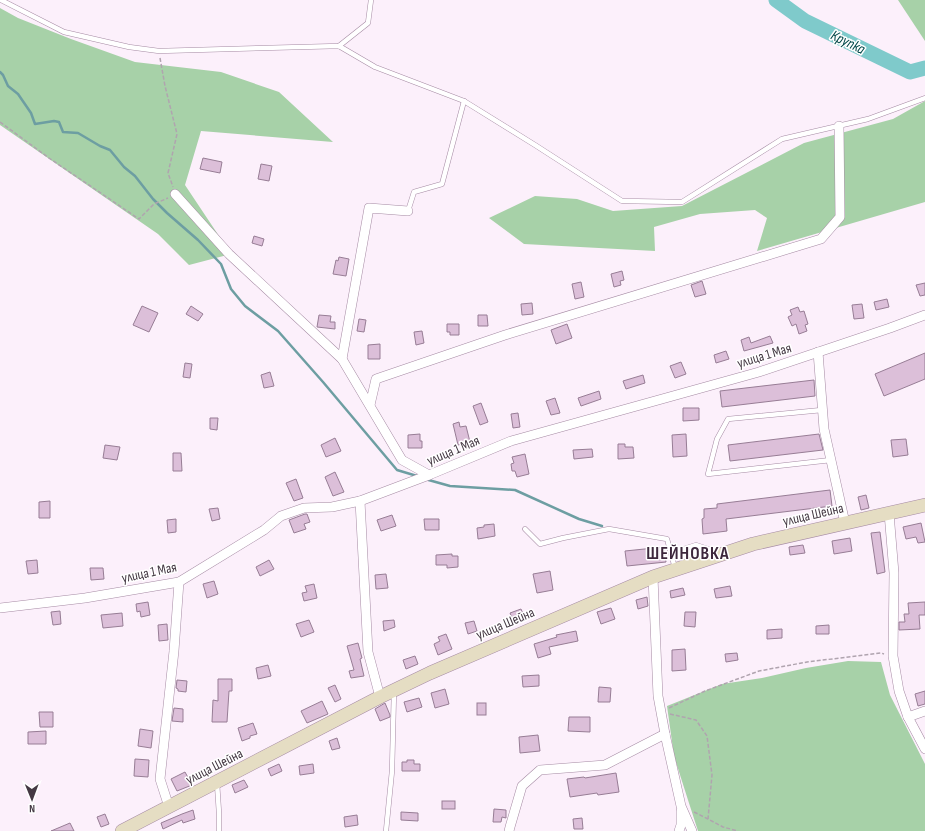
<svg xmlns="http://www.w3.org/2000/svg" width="925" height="831" font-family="'Sofia Sans Condensed',sans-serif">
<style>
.green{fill:#a7d1a8}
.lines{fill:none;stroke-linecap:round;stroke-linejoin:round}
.stream{stroke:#6d9ea2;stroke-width:2.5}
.river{stroke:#7fcacb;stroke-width:15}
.building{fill:#dcbfd9;stroke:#977d95}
.lane-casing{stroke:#a68ba4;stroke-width:5.5}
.street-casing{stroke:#a68ba4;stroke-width:10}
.secondary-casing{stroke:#a68ba4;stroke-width:14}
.path{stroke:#b0a4af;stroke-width:1.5;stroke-dasharray:4 2;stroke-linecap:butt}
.lane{stroke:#fff;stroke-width:4.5}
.street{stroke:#fff;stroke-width:9}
.secondary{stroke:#e5ddc3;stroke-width:13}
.labels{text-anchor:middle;stroke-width:3;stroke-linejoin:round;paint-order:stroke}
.street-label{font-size:14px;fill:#443843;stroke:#fff}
.water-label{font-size:15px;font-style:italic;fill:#004748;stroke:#fff}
.district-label{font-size:18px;font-weight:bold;letter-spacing:1px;fill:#3d273c;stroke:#fff}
</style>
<rect width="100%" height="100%" fill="#fcf0fb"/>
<!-- green -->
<g class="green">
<polygon points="898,0 925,0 925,41"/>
<polygon points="0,8 18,18 71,39 135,62 221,72 279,92 333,142 201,131 185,185 231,254 189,265 158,234 0,125"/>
<polygon points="925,101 925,202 757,251 767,218 755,210 700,214 654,227 655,251 524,244 489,218 535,196 577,199 613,211 682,206 804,143 893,119"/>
<polygon points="848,661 881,662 890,695 925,764 925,831 698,831 688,800 674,756 667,706 722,684 762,678 806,668"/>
</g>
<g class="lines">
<!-- stream -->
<g class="stream">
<polyline points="0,72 3,75 8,86 18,94 31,113 35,124 54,121 59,122 63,132 78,133 100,146 110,150 124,167 135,176 153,199 167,213 198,240 221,264 231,289 245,306 278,331 323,382 397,470 417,476"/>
<polyline points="425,479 450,486 515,490 579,519 602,526"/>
</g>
<!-- river -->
<polyline class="river" points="776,0 805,21 910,72 925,68"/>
</g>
<!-- building -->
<g class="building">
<polygon points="203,158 222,162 220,173 200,169"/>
<polygon points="261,164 272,166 269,181 258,179"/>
<polygon points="254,236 264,239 262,246 252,243"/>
<polygon points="339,257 349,259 346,276 333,274 336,260 338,261"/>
<polygon points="622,271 624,280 620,281 621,285 614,287 611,274"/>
<polygon points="702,281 706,294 695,297 691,285"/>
<polygon points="581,282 584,297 575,299 572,284"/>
<polygon points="925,283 925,295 920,296 916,285"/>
<polygon points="887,299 889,307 876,310 874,302"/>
<polygon points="532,303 533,314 522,315 521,304"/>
<polygon points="862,304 864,318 854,319 852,305"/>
<polygon points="142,306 158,313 149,332 133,325"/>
<polygon points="191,306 203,314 198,321 186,314"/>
<polygon points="798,307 800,312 804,311 808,324 805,325 807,331 799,334 796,324 792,326 788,317 792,315 790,310"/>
<polygon points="319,315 331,316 330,322 335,322 335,329 317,327"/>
<polygon points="478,315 487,315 488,326 478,326"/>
<polygon points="359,319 366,320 364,332 357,331"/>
<polygon points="447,324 459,324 459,335 450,335 450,332 447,332"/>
<polygon points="567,324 572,338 556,344 551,330"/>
<polygon points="422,331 424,343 416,345 414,332"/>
<polygon points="770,336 773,343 744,351 741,340 749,337 751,343"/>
<polygon points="380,344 380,359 368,359 368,345"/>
<polygon points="726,351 729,359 716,363 714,355"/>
<polygon points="925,353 925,379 884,396 875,374"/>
<polygon points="681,362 686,374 675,378 670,366"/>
<polygon points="185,363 192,364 190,378 183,377"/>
<polygon points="270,372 274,386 264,388 261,375"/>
<polygon points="643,375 645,383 626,389 623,381"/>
<polygon points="814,380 815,396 722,407 720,391"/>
<polygon points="599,391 601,399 581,406 578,398"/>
<polygon points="555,398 560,413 551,415 546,401"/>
<polygon points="481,403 488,422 480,425 473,406"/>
<polygon points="683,408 699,408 699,420 683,421"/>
<polygon points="518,413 520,427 513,428 511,414"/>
<polygon points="210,418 218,418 217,430 210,429"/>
<polygon points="459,422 460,427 466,426 470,442 458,445 453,424"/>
<polygon points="420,434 420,441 422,441 422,448 408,448 408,435"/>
<polygon points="686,434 687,456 673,457 672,435"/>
<polygon points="819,434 823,450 730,461 728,445"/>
<polygon points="335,438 341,451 326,457 321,445"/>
<polygon points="906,439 908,455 893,457 891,440"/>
<polygon points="618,444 625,444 625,447 633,447 634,458 618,459"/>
<polygon points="105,445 120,447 117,460 103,458"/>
<polygon points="592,449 593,457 574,459 573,450"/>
<polygon points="173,453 181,453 182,471 173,471"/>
<polygon points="525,454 529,474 517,477 515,471 512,471 511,464 514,463 512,457"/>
<polygon points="335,472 344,492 333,496 325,477"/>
<polygon points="296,479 303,498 294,501 286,483"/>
<polygon points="830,490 832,506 726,519 727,531 703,534 702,519 704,518 704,509 717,508 717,504"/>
<polygon points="866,495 869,508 861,510 858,497"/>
<polygon points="50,501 50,518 39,518 39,502"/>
<polygon points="218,508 220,519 212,521 209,509"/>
<polygon points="305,514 307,514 310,522 304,524 306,529 294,533 289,520"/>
<polygon points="392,515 396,526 381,531 377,520"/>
<polygon points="176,519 176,532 168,533 167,520"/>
<polygon points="424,519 439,519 439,530 425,530"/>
<polygon points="921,523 925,542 918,543 916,537 906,539 903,527"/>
<polygon points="494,524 495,536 478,539 477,528 484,527 484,525"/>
<polygon points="880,532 885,572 877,574 871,533"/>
<polygon points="850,538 852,551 834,554 832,541"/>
<polygon points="803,545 805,553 790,555 789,547"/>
<polygon points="664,547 666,562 627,566 625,551"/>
<polygon points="452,554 452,556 458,556 458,567 447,568 447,565 436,565 436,555"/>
<polygon points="37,560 38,573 28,574 26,561"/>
<polygon points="269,560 274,569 260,576 256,567"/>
<polygon points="90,568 103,568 104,579 91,580"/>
<polygon points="550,571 553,590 537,593 533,574"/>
<polygon points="386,574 388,588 376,589 375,575"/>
<polygon points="214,581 218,594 207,598 203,584"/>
<polygon points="314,584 317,598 304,601 302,593 307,592 305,586"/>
<polygon points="730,586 732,596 716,598 714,589"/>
<polygon points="683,588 685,595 671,598 670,591"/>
<polygon points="647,597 648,606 638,609 636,600"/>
<polygon points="148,602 150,615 141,617 140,611 137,612 136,604"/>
<polygon points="925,602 925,615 919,615 920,629 899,630 899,622 905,622 904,614 909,614 908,603"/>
<polygon points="611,608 615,619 601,624 597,612"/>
<polygon points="521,609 524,616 513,620 510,613"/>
<polygon points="60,611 61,624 53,625 51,612"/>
<polygon points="685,612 696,612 695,627 684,626"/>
<polygon points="122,613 123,626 103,628 101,615"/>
<polygon points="309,620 314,632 301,637 296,624"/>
<polygon points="394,620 395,627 384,631 383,621"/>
<polygon points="474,621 477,631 468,634 465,623"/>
<polygon points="167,624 168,640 159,641 158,625"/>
<polygon points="829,625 829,634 816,634 816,626"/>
<polygon points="782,629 782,638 767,639 767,630"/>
<polygon points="576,631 578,641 549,647 551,654 538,658 534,644 557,637 556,635"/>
<polygon points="446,634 452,649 438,655 434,644 440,641 438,637"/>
<polygon points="358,643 362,658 360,659 364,676 351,678 349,671 354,670 347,646"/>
<polygon points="685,649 686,670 672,671 672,650"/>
<polygon points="737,653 738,660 726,662 725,654"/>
<polygon points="415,656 418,664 406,669 403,660"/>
<polygon points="268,665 271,676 258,679 256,668"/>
<polygon points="539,675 539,686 523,687 522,676"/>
<polygon points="218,679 232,679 232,691 229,691 227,722 212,722 213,700 218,701"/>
<polygon points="177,680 187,681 186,692 178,691 178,689 176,688"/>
<polygon points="335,685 341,699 335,702 328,688"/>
<polygon points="599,687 611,688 610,702 598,702"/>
<polygon points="445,689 449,704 435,708 431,693"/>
<polygon points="925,691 925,704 918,706 915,694"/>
<polygon points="419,698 422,707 407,712 404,702"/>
<polygon points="322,701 328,714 307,723 301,711"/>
<polygon points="385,703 390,715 390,717 380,721 375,709"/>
<rect x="477" y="703" width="9" height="12"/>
<polygon points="174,708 183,709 183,722 172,721"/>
<polygon points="39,712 53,712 53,727 40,727"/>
<polygon points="569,717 590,717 590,732 568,731"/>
<polygon points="253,723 257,734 250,736 250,738 242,741 238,728"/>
<polygon points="140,729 153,731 151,748 138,746"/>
<polygon points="46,731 46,744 28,744 28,732"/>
<polygon points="538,735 540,751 520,753 519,737"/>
<polygon points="337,738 340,748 332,750 329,741"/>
<polygon points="135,759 149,760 148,777 134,776"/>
<polygon points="407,760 414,760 414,764 420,764 420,771 402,771 402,762 407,762"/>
<polygon points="279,764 282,771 271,776 268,769"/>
<polygon points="313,764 314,773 300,775 299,766"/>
<polygon points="185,772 192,785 177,791 171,779"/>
<polygon points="616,773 619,792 598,795 597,793 570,797 567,779 584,777 585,778"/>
<polygon points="244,780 248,787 235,793 232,785"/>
<rect x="442" y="801" width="13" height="8"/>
<polygon points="494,809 506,810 506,818 502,817 501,822 493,822"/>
<polygon points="193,810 195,819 183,823 182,820 163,829 161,823 182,814"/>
<polygon points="401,812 418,813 418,821 401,820"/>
<polygon points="105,814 109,824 101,827 97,817"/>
<polygon points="357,815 358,825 345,827 344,817"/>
<polygon points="582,818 583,829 574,829 573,819"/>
<polygon points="70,823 74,831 51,831"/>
</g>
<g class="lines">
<!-- lane casing -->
<g class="lane-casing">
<g id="lane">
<polyline points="1,0 64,32 129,47 159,51 339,46 375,67 464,101 535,145 622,201 682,202 782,139 868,119 925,98"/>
<polyline points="339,46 368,23 371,0"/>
<polyline points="408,211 414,192 442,184 464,101"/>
<polyline points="822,410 728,419 717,439 708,474 831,460"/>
<polyline points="525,529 540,544 563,538 609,529 667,539 675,568"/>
<polyline points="671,553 696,545 717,552"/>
<polyline points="217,783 219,813 219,831"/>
<polyline points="386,831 392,771 394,691"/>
</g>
</g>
<!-- street casing -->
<g class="street-casing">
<g id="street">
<polyline points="175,194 229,254 342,359 402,460 429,475"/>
<polyline points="818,352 824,429 845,523"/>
<polyline points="342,359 369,208 408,211"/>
<polyline points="370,405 376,379 505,335 821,239 840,217 839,126"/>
<polyline points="360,501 368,652 380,697"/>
<polyline points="889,513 894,573 893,656 899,691 908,717 925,749"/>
<polyline points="653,577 658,696 665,734 681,806 692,831"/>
<polyline points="0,608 85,598 179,582 264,530 281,516 304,508 332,507 360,501 429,475 511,441 759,372 890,328 925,315"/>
<polyline points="908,717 925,711"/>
<polyline points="169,807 160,779 174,651 179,582"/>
<polyline points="509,831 510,827 522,786 540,770 605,765 665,734"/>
<polyline points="679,831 681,825 681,811"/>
</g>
</g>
<!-- secondary casing -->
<g class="secondary-casing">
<polyline id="secondary" points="122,831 380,697 430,673 653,577 753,544 925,505"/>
</g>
<!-- path -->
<g class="path">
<polyline points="160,58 165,86 177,134 168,173 173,187"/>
<polyline points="0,122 49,158 139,219 154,204 168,198"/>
<polyline points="669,708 705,691 759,671 807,662 881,653 884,654"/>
<polyline points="670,714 696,720 707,736 712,775 708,819"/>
<polyline points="694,812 708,819 723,827 738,831"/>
</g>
<!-- lane -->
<use href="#lane" class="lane"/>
<!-- street -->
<use href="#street" class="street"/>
<!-- secondary -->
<use href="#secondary" class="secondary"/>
</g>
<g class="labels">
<!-- street labels -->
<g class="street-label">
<text transform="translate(764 355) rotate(-17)" y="5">улица 1 Мая</text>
<text transform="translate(453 450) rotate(-23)" y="5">улица 1 Мая</text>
<text transform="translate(813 514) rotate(-13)" y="5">улица Шейна</text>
<text transform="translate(149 572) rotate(-12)" y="5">улица 1 Мая</text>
<text transform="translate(505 623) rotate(-23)" y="5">улица Шейна</text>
<text transform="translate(214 766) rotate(-27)" y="5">улица Шейна</text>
</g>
<!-- water labels -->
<g class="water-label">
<text transform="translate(848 42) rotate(26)" y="5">Крупка</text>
</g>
<!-- district labels -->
<g class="district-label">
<text x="688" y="559">ШЕЙНОВКА</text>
</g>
</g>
<!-- north arrow -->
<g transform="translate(32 799) rotate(179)" stroke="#ffffff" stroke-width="3" paint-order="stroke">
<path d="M0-3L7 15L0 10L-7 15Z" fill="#443843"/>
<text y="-6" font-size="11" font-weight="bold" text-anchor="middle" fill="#443843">N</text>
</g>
</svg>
